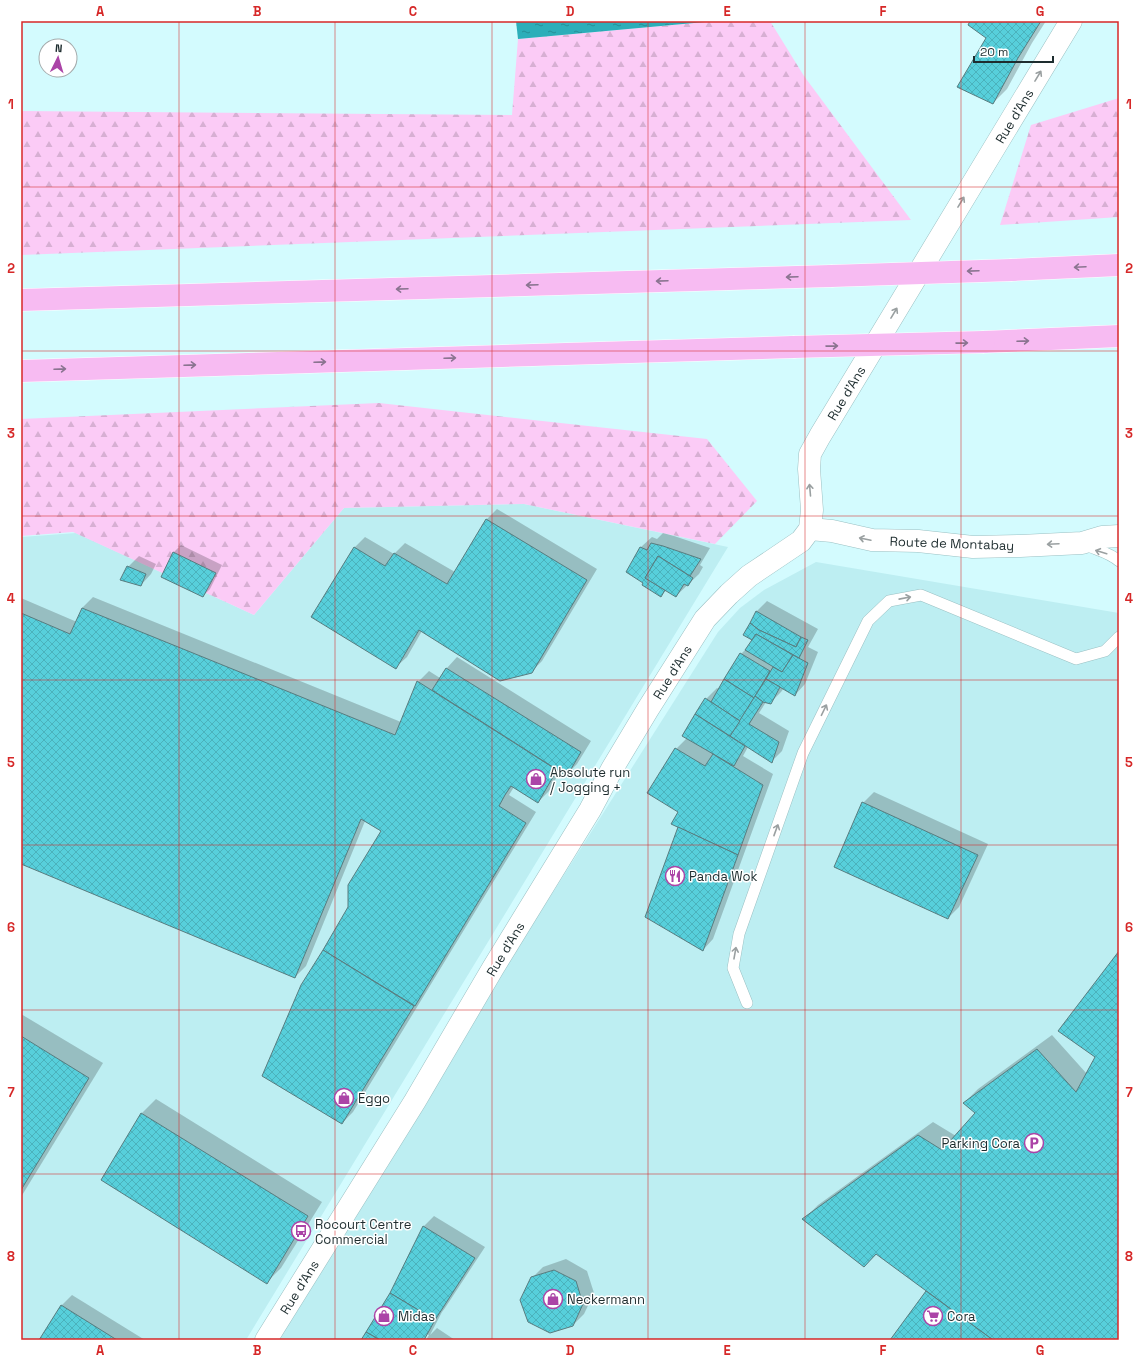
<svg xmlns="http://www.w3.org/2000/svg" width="1140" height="1361" font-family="'Space Grotesk',sans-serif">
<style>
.built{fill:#bdeef2}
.forest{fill:url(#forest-firs)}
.water{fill:url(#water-ripples)}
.shadow{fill:#0003}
.building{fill:url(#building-cross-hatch);stroke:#587c7f}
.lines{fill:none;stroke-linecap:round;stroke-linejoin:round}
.lane-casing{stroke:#9ac0c3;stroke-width:12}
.secondary-casing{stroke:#9ac0c3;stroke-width:23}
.highway-casing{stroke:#fff;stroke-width:23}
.lane{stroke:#fff;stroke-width:11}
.secondary{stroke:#fff;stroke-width:22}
.highway{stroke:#f7bbf2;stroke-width:22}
.highway-bridge-casing{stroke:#fff;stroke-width:23;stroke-linecap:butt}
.highway-bridge{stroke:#f7bbf2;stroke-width:22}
.oneway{stroke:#9aa0a1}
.oneway2{stroke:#8a7490}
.grid{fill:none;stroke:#d62828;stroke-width:1;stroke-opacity:0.55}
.labels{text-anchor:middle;stroke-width:3;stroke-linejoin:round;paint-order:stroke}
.street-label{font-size:13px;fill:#1e2d2f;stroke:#fff}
.poi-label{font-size:13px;fill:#1e2d2f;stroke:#fff;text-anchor:start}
.neatline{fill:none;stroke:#d62828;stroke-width:1.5}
.grid-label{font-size:13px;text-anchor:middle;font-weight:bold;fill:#d62828}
</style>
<defs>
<pattern id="forest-firs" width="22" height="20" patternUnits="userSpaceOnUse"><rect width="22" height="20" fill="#fbcbf6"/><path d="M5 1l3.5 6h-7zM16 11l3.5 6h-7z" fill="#d7afd3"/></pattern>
<pattern id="water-ripples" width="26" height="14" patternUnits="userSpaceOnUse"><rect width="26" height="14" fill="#2caeb9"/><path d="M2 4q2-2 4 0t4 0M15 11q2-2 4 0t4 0" fill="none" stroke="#258e97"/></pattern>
<pattern id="building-cross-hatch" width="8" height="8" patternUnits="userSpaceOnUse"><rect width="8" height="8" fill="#57cfdb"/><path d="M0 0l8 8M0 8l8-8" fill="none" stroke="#4bb2bc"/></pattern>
</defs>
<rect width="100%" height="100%" fill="#d3fbfe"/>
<!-- built -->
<g class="built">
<polygon points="524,504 728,547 246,1340 21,1340 21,537 76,533 254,615 344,508"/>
<polygon points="816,562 1119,613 1119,1340 269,1340 718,632 740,608 764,590"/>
</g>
<!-- forest -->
<g class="forest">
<polygon points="716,21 770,21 804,76 911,220 21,255 21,111 512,115 518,39"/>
<polygon points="1119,98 1119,217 1000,225 1031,125"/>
<polygon points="379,403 707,439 757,501 715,544 524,504 344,508 254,615 73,532 21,536 21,419"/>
</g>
<!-- water -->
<polygon class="water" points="516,21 716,21 518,39"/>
<!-- shadow -->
<g class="shadow">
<polygon points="971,21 1046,21 1032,43 1007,89 993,103 988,37"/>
<polygon points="497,509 597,569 542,661 531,672 422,631 407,657 396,667 354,548 365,537 394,554 405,543 455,572 486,520"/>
<polygon points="663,533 674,536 710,548 700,565 703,567 699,574 676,596 667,590 661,595 628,572 641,547 652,537 657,539"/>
<polygon points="181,545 222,565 210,589 203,596 162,576 174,552"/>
<polygon points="139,556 156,564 151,574 141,585 128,567"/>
<polygon points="93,597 401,722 418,682 429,671 440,678 447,668 457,657 591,741 577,764 566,775 560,771 549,791 538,802 514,787 509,795 536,812 353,1112 342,1123 302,986 349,907 382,831 365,821 306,966 295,977 21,863 21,598 77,622 82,608"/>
<polygon points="767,601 818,629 808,647 818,652 805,684 795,695 784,688 781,692 770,703 766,702 759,713 789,731 782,751 772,761 748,747 743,756 773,774 713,939 703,950 679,827 679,811 648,793 676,749 687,738 684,736 706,699 717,688 720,690 741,654 749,646 753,639 756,612"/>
<polygon points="874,792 988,844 959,907 948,918 863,803"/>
<polygon points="1119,953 1119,1340 891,1340 927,1291 877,1254 864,1266 804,1219 818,1205 933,1122 956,1136 977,1113 964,1103 978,1089 1052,1035 1087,1074 1096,1056"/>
<polygon points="21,1014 103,1063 21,1197"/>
<polygon points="156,1099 322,1202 281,1268 267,1282 142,1113"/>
<polygon points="434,1216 485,1247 445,1308 442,1312 430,1335 437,1328 455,1340 426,1340 429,1335 427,1334 423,1340 362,1340 391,1292 423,1227"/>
<polygon points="566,1259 587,1271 594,1293 584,1314 573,1325 532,1278 543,1267"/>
<polygon points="72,1295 145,1340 40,1340 61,1306"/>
</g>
<!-- building -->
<g class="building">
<polygon points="970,21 1041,21 1018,58 993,104 957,87 986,38 968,25"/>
<polygon points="486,519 587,580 532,673 500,681 419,630 396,669 311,617 354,547 385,566 394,553 447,584"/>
<polygon points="651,543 663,546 701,559 690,576 658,556 645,578 665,590 661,597 642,585 643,583 626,572 640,547 647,550"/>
<polygon points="173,552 216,573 203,597 161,577"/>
<polygon points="658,556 693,578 688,586 684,584 676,597 645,578"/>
<polygon points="127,566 146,574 141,586 120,580"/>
<polygon points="82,608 395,735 417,681 557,770 538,803 511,786 505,795 499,806 526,823 415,1006 323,950 348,907 348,885 381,831 361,819 295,978 21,864 21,613 70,634"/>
<polygon points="756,611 801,637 796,647 759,630 750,623"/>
<polygon points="750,623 759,630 796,647 801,637 808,640 799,658 756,634 752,640 743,635"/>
<polygon points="756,634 793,655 782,672 745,650"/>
<polygon points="740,653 770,671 754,698 724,679"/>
<polygon points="793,655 808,663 795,696 766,679 773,667 782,672"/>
<polygon points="446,668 581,752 567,776 432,690"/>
<polygon points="724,679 754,698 740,721 711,702"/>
<polygon points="766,679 780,687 771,704 763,702 755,696"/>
<polygon points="755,696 763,702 749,724 779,742 772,763 730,736"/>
<polygon points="705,698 740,721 730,736 695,714"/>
<polygon points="695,714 745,746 734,766 682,736"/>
<polygon points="675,748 705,766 713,754 763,785 738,855 671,824 678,812 647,793"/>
<polygon points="862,802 978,855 948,919 834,867"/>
<polygon points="678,827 738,855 703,951 645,917"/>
<polygon points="323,950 414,1006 342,1124 262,1076 301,985"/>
<polygon points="1119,951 1119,1340 993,1340 876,1254 864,1267 802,1219 918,1135 942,1150 975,1113 963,1103 1037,1049 1076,1092 1095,1057 1058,1031"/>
<polygon points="21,1036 89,1078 21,1190"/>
<polygon points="141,1113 308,1216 267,1284 101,1180"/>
<polygon points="423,1226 475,1258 435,1320 390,1293"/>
<polygon points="554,1270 576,1281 583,1304 573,1326 550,1333 528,1322 520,1300 531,1277"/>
<polygon points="926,1291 993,1340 890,1340"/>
<polygon points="390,1293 435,1320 424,1340 380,1340 366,1332"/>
<polygon points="61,1305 117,1340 39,1340"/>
<polygon points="366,1332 380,1340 361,1340"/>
</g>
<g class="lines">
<!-- lane casing -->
<g class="lane-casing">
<g id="lane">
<path d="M1084,544C1096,550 1109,552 1119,561"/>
<polyline points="747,1003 733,968 739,934 803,753 868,621 889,601 921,595 1076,659 1105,651 1119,637"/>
</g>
</g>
<!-- secondary casing -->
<g class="secondary-casing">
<g id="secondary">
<polyline points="810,529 832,531 872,540 918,541 973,547 1020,546 1082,543 1102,537 1119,536"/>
<polyline points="266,1340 415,1101 493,968 590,810 612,769 648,709 705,619 729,594 749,576 801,541 810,529 812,510 809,469 810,454 820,436 1071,21"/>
</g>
</g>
<!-- highway casing -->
<g class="highway-casing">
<g id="highway">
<polyline points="1012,270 1119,265"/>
<polyline points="21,300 831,276"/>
<polyline points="984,342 1119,336"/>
<polyline points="21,371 793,347"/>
</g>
</g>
<!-- lane -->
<use href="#lane" class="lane"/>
<!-- secondary -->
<use href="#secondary" class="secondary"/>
<!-- highway -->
<use href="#highway" class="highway"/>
<!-- highway-bridge casing -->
<g class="highway-bridge-casing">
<g id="highway-bridge">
<polyline points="831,276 1012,270"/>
<polyline points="793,347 984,342"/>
</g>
</g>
<!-- highway-bridge -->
<use href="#highway-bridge" class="highway-bridge"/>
</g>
<!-- one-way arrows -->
<defs><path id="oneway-shaft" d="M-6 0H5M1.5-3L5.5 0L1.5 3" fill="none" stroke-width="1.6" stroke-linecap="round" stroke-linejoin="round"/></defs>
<g class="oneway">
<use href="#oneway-shaft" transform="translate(1038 76) rotate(-59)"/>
<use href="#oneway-shaft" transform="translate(961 202) rotate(-59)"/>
<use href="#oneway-shaft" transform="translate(894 313) rotate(-59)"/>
<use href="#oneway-shaft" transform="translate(810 490) rotate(-95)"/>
<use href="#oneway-shaft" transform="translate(865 539) rotate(-168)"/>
<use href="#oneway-shaft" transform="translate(1053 544) rotate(177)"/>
<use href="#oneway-shaft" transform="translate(1101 552) rotate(-163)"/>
<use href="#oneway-shaft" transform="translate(905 598) rotate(-11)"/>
<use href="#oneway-shaft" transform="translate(824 710) rotate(-64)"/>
<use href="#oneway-shaft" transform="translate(776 830) rotate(-70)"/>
<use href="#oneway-shaft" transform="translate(735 953) rotate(-80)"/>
</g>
<g class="oneway2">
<use href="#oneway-shaft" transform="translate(1080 267) rotate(177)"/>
<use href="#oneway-shaft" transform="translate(973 271) rotate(178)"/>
<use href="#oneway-shaft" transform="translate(792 277) rotate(178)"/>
<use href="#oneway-shaft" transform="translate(662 281) rotate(178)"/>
<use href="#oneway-shaft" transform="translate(532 285) rotate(178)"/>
<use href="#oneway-shaft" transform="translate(402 289) rotate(178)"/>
<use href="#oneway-shaft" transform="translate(1023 341) rotate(-2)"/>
<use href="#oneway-shaft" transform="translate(962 343) rotate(-1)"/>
<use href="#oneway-shaft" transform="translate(832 346) rotate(-1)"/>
<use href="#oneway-shaft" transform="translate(450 358) rotate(-2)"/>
<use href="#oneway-shaft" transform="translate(320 362) rotate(-2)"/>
<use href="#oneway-shaft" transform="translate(190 365) rotate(-2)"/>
<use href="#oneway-shaft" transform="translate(60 369) rotate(-2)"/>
</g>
<!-- grid -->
<path class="grid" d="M179,21V1340M335,21V1340M492,21V1340M648,21V1340M805,21V1340M961,21V1340M21,187H1119M21,351H1119M21,516H1119M21,680H1119M21,845H1119M21,1010H1119M21,1174H1119"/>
<!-- icons -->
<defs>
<g id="shop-ring" transform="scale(1)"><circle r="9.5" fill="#fff" stroke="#ab44a7" stroke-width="1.5"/><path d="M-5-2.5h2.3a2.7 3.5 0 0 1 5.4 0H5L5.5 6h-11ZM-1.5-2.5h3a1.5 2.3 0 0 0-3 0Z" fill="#ab44a7"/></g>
<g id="restaurant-ring" transform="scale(1)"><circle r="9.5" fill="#fff" stroke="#ab44a7" stroke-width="1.5"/><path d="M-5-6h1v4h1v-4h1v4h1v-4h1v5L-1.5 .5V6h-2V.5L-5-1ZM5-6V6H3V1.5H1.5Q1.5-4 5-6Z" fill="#ab44a7"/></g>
<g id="parking-ring" transform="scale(1)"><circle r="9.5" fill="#fff" stroke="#ab44a7" stroke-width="1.5"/><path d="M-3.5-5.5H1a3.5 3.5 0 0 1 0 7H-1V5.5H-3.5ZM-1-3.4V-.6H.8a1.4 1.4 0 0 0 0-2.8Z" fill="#ab44a7"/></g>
<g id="bus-ring" transform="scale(1)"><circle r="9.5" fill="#fff" stroke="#ab44a7" stroke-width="1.5"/><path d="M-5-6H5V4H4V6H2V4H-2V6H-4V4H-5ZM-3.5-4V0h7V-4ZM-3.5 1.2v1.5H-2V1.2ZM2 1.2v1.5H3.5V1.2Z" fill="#ab44a7"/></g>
<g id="supermarket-ring" transform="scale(1)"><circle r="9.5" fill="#fff" stroke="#ab44a7" stroke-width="1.5"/><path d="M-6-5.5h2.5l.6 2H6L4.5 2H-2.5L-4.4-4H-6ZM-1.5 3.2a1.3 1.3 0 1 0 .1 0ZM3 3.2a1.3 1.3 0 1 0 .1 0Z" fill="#ab44a7"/></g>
</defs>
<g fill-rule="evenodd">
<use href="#shop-ring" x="536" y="779"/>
<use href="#restaurant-ring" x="675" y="876"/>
<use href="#shop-ring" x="344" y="1098"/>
<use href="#parking-ring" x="1034" y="1143"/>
<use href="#bus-ring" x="301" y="1231"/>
<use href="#shop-ring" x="553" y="1299"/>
<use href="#shop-ring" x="384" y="1316"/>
<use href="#supermarket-ring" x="933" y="1316"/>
</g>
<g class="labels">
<!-- street labels -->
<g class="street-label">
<text transform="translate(1014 116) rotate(-59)" y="5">Rue d'Ans</text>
<text transform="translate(846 393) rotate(-59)" y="5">Rue d'Ans</text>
<text transform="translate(952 543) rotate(2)" y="5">Route de Montabay</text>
<text transform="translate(672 672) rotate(-58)" y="5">Rue d'Ans</text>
<text transform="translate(505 949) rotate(-59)" y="5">Rue d'Ans</text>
<text transform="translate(299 1287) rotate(-58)" y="5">Rue d'Ans</text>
</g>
<!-- poi labels -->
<g class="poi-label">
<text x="550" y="777">Absolute run<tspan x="550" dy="15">/ Jogging +</tspan></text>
<text x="689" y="881">Panda Wok</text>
<text x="358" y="1103">Eggo</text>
<text x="1020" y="1148" text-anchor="end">Parking Cora</text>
<text x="315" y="1229">Rocourt Centre<tspan x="315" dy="15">Commercial</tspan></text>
<text x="567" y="1304">Neckermann</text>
<text x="398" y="1321">Midas</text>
<text x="947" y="1321">Cora</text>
</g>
</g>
<!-- border -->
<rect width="1140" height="1361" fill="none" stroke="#ffffff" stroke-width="44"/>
<!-- north arrow -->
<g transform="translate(58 58) rotate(5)"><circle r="19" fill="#ffffff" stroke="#a5abac"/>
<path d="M0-3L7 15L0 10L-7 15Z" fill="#ab44a7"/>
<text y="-6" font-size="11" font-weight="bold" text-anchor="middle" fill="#1e2d2f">N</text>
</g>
<!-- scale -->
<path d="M974 56v6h79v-6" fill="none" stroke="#1e2d2f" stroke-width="2"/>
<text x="980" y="56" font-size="12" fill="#1e2d2f" stroke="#ffffff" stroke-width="3" paint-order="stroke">20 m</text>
<rect x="22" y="22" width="1096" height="1317" class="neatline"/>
<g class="grid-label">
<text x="100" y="16">A</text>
<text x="257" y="16">B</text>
<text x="413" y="16">C</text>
<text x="570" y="16">D</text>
<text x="727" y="16">E</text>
<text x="883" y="16">F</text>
<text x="1040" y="16">G</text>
<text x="11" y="109">1</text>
<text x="1129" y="109">1</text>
<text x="11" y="273">2</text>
<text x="1129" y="273">2</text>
<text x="11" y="438">3</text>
<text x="1129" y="438">3</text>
<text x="11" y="603">4</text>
<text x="1129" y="603">4</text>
<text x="11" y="767">5</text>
<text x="1129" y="767">5</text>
<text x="11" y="932">6</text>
<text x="1129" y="932">6</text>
<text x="11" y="1097">7</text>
<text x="1129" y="1097">7</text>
<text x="11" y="1261">8</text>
<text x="1129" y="1261">8</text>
<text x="100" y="1355">A</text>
<text x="257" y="1355">B</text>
<text x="413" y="1355">C</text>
<text x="570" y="1355">D</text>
<text x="727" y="1355">E</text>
<text x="883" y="1355">F</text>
<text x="1040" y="1355">G</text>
</g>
</svg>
